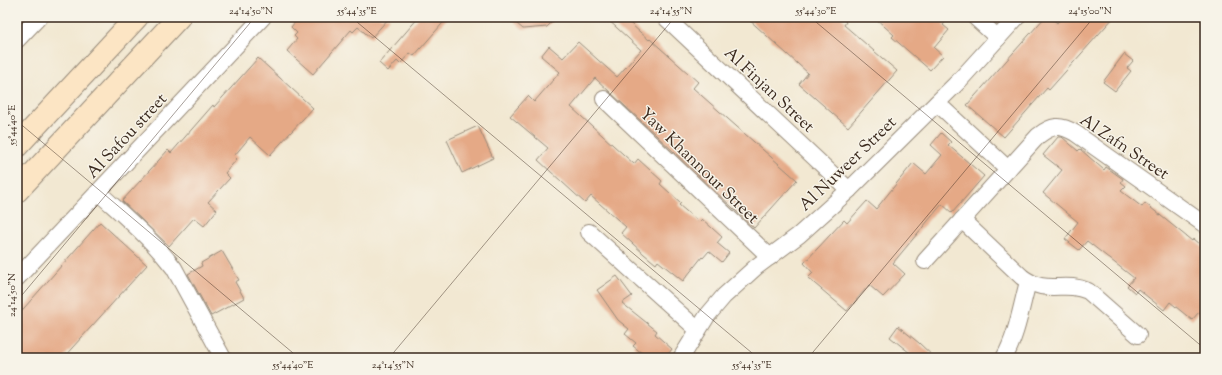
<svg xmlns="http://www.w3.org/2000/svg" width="1222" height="375" font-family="'Sorts Mill Goudy',serif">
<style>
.building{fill:#e5a986}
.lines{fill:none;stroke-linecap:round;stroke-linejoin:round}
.minor-casing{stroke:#968978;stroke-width:18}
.secondary-casing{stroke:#968978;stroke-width:24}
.minor{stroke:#fff;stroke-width:16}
.secondary{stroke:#fce5c4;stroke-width:22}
.ticks{fill:none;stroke:#3b2a1e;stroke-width:1;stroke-opacity:0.45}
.labels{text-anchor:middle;stroke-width:3;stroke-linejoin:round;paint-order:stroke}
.street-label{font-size:17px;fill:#3b2a1e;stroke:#f7f3e8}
.neatline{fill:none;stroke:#3b2a1e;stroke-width:1.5}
.ticks-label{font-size:10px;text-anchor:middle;fill:#3b2a1e}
</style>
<rect width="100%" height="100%" fill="#f7f3e8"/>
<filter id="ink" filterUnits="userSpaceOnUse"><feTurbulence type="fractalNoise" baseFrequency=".025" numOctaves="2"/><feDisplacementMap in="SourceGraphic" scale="8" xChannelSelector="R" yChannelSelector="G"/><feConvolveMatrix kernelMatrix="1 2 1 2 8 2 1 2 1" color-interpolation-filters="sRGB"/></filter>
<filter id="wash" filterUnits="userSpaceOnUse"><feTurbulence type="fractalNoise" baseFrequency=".012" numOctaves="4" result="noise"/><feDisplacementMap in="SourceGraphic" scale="16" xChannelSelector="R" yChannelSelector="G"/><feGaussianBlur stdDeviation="0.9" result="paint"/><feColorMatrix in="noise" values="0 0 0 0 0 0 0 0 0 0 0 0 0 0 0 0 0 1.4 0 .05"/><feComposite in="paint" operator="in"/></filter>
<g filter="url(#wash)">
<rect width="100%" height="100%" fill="#f2e8d2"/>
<g id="blocks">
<!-- building -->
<g class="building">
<polygon points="299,17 390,17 371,38 358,27 353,32 351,30 313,74 287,51 297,39 294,36 297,33 291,27"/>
<polygon points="419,17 448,17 414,56 410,53 400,64 397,61 388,71 379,63"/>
<polygon points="509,17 557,17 547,27 523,29"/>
<polygon points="605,17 623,17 649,40 650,39 698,82 693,88 797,180 754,228 656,135 595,78 571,107 634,164 638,159 662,181 660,184 681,203 679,205 699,222 702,219 722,237 717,243 729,253 722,262 709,251 703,258 702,257 683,281 658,261 656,264 644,254 621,233 626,227 591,196 585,203 538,160 548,148 510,116 528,96 534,102 560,72 541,56 549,46 563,58 578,42 617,77 641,50"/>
<polygon points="746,17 841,17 846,22 844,25 897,71 848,127 799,84 808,73"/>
<polygon points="874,17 949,17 943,25 949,30 934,48 943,56 930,70 892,37 894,35"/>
<polygon points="1045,17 1050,17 1057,23 1062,17 1114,17 1049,90 1047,88 1004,137 967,105"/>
<polygon points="1124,54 1133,61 1127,68 1131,71 1115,91 1103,82"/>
<polygon points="258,58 313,108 270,155 250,137 234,156 237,159 225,173 230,178 208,202 217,210 204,226 194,218 169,246 122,201 168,150 171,153 213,105 214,107"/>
<polygon points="478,126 493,158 462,173 447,140"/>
<polygon points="941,133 951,142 948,145 984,176 952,213 942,204 893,263 905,274 883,297 869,285 847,311 808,278 813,273 804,263 844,220 847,223 867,201 876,209 913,163 926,174 942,155 931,145"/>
<polygon points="1058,137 1062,137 1078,151 1080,149 1104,170 1106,167 1123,179 1121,182 1126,186 1121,191 1142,207 1145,203 1192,241 1193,239 1205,249 1205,317 1199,312 1192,320 1170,302 1164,310 1138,289 1135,293 1127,286 1134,278 1087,241 1079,250 1065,239 1078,222 1043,193 1062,170 1043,155"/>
<polygon points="100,222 147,265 63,358 17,358 17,316"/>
<polygon points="222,251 239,280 235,282 244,298 211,316 188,274 202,266 201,263"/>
<polygon points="617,276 632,296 622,303 657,331 655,334 672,349 665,358 648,358 633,346 636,343 625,334 629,329 618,320 597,290"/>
<polygon points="898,326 919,343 935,358 905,358 910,353 890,337"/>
</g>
</g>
</g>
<g filter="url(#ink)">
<use href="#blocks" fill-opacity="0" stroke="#968978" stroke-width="1"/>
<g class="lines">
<!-- minor casing -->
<g class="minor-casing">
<g id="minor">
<polyline points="665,17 849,190"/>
<polyline points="975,17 998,38"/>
<polyline points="17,40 39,17"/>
<polyline points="604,99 770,257"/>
<polyline points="937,103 1008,169"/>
<path d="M98,192C124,216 152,239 174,268L223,358"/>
<path d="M962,220L1022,277C1047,296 1063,280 1088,291L1138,335"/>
<polyline points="589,232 698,330"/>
<path d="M925,261L1038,136C1052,125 1060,124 1075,133L1205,225"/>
<polyline points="17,278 263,17"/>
<polyline points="681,358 707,316 724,296 756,267 799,235 849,190 958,82 1017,17"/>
<path d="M1004,358C1017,335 1021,307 1028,282"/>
</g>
</g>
<!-- secondary casing -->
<g class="secondary-casing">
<g id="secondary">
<polyline points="17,146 137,17"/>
<polyline points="17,191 179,17"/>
</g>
</g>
<!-- minor -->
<use href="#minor" class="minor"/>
<!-- secondary -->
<use href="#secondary" class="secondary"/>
</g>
</g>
<!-- ticks -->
<path class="ticks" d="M351,17L758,358M810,17L1205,349M17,121L299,358M17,301L255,17M389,358L675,17M808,358L1094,17"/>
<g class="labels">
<!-- street labels -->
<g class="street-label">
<text transform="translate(770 89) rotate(43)" y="6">Al Finjan Street</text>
<text transform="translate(126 135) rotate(-47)" y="6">Al Safou street</text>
<text transform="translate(1125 146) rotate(34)" y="6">Al Zafn Street</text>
<text transform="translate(847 163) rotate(-44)" y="6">Al Nuweer Street</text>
<text transform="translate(700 165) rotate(44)" y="6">Yaw Khannour Street</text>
</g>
</g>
<!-- margin -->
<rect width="1222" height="375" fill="none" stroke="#f7f3e8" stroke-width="44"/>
<rect x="22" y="22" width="1178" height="331" class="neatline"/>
<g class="ticks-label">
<text x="251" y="14">24°14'50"N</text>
<text x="357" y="14">55°44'35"E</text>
<text x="671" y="14">24°14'55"N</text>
<text x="816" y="14">55°44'30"E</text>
<text x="1090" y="14">24°15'00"N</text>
<text transform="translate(11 125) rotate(-90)" y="4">55°44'40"E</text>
<text transform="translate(11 295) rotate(-90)" y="4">24°14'50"N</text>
<text x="293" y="368">55°44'40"E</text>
<text x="393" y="368">24°14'55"N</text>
<text x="752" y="368">55°44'35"E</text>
</g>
</svg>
